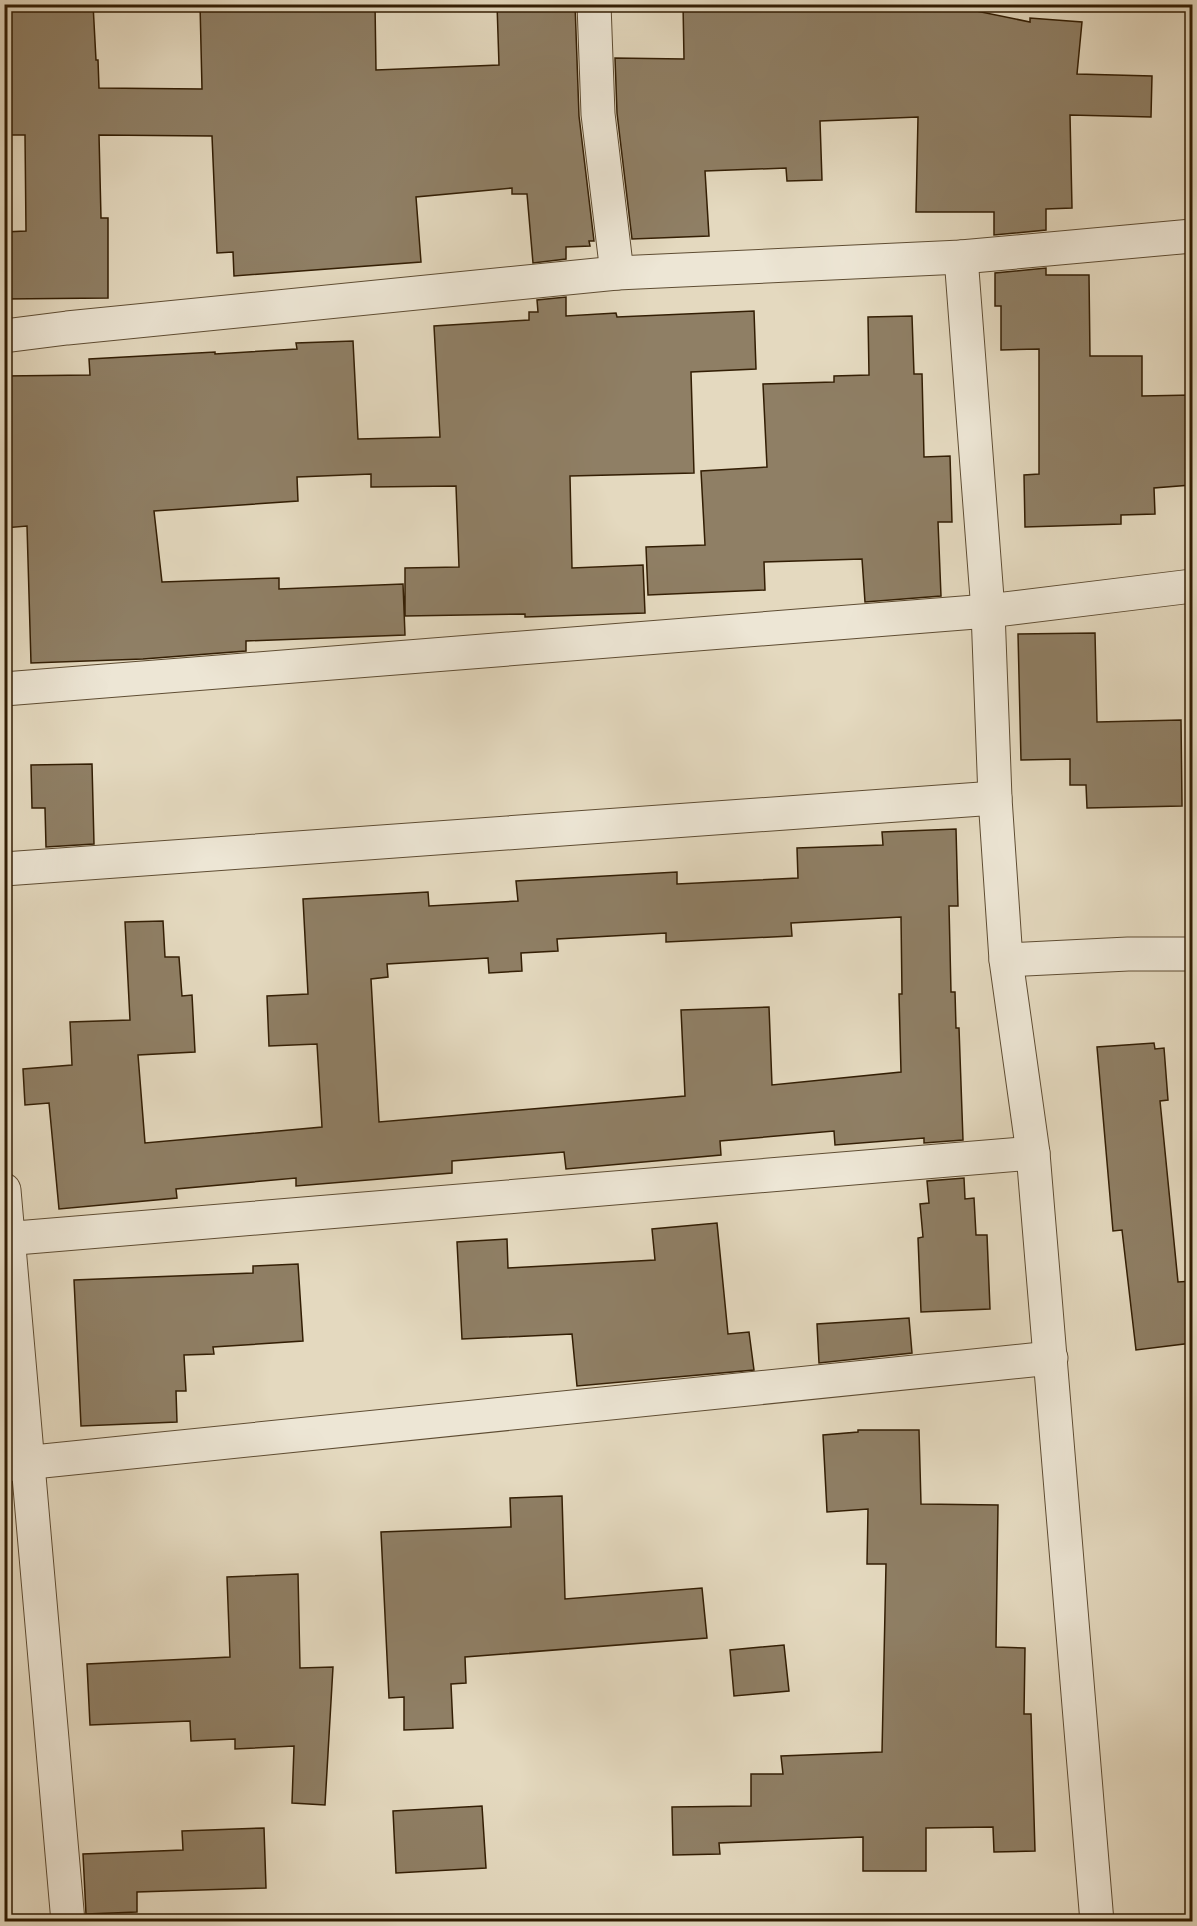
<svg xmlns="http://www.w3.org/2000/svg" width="1197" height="1926" font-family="'Sorts Mill Goudy',serif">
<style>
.building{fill:#8f7f65;stroke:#331e04;stroke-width:1.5;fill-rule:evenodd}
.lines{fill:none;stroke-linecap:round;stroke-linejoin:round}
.minor-casing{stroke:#5f4d33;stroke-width:35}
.minor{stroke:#ede6d5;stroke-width:33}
</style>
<rect width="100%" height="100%" fill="#e4d9bf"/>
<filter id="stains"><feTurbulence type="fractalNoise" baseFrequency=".00333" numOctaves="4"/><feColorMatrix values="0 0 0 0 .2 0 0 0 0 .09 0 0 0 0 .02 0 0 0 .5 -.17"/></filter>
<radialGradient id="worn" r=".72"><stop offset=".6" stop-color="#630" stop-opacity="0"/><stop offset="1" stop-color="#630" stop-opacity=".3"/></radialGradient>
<!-- building -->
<g class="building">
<polygon points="4,4 93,4 96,60 98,60 99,88 202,89 200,4 375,4 376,70 499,65 497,4 575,4 579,116 594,241 589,241 590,246 566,247 566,259 533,263 527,194 512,194 512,188 416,197 421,262 234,276 233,252 217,253 212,136 99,135 101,218 108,218 108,298 4,299 4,232 26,231 25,135 4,135"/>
<polygon points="683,4 942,4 1030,22 1030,18 1082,22 1077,74 1152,76 1151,117 1070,115 1072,208 1046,209 1046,230 994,235 994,212 916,212 918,117 820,121 822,180 787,181 786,168 705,171 709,236 632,239 617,113 615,58 684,59"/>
<polygon points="1046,268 1046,275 1089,275 1090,356 1142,356 1142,396 1192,395 1192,440 1187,440 1191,485 1154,488 1155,514 1121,515 1121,524 1025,527 1024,475 1039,474 1039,349 1001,350 1001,306 995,306 995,273"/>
<polygon points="566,297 566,316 616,313 617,317 754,311 756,369 691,372 694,473 570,476 572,568 643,565 645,613 525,617 525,614 405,616 405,568 459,567 456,486 371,487 371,474 297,477 298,501 154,511 162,582 279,578 279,589 403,584 405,635 246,641 246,651 143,659 31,663 27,526 4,528 4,376 90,375 89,359 215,352 215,354 297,349 296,343 353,341 358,439 440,437 434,326 529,320 529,312 538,312 537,300"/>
<polygon points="912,316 914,374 922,374 924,457 950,456 952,522 938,522 941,596 865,602 862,559 764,562 765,590 648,595 646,547 705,545 701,471 767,467 763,384 834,382 834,376 869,375 868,317"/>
<polygon points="1095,633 1097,722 1181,720 1182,806 1087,808 1086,785 1070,785 1070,759 1021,760 1018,634"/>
<polygon points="92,764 94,844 46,847 45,808 32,808 31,765"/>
<path d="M956,829L958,906H949L951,992H955L956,1028H959L963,1140L924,1143V1138L835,1145L834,1131L720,1141L721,1155L566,1169L564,1152L452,1161V1173L296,1186V1178L176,1189L177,1198L59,1209L49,1103L25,1105L23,1069L72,1065L70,1022L130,1020L125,922L163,921L165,957H179L182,996L192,995L195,1052L138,1055L145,1143L322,1127L317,1044L269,1046L267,996L308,994L303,899L428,892L429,906L518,901L516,881L677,872V884L798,878L797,848L883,845L882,832ZM901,917L902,994H899L901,1072L772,1085L769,1007L681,1010L685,1096L379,1122L371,979L388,977L387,964L488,958L489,973L522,971L521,953L558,951L557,939L666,933V942L792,936L791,923Z"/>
<polygon points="1154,1043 1155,1049 1164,1048 1168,1100 1160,1101 1178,1282 1192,1281 1192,1343 1136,1350 1122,1230 1113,1231 1097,1047"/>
<polygon points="964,1178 965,1199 974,1198 976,1235 987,1235 990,1309 921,1312 918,1238 923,1237 920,1204 929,1203 927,1181"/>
<polygon points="717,1223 728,1334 749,1332 754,1370 577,1386 572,1334 462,1339 457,1242 507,1239 508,1268 655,1260 652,1229"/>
<polygon points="298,1264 303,1341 213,1347 214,1354 184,1355 186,1391 176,1391 177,1422 81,1426 74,1280 253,1273 253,1266"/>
<polygon points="909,1318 912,1353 819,1363 817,1324"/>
<polygon points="858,1430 919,1430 921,1504 998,1505 996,1647 1025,1648 1024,1714 1031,1714 1035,1851 994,1852 993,1827 926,1828 926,1871 863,1871 863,1837 719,1843 720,1854 673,1855 672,1807 751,1806 751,1774 783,1774 781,1756 882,1752 886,1564 867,1564 868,1509 827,1512 823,1435 858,1432"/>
<polygon points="562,1496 565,1599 702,1588 707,1638 465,1657 466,1683 451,1684 453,1728 404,1730 404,1697 389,1698 381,1532 511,1527 510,1498"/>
<polygon points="298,1574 300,1668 333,1667 325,1805 292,1803 294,1746 235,1749 235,1739 191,1741 190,1721 90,1725 87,1664 230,1657 227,1577"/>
<polygon points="784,1645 789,1691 734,1696 730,1650"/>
<polygon points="482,1806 486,1868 396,1873 393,1811"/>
<polygon points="264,1828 266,1888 137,1892 137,1912 86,1914 83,1854 183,1850 182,1831"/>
</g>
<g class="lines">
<!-- minor casing -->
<g class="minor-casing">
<g id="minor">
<polyline points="594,4 598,114 617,273"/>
<polyline points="961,257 988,611 995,798 1006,960 1033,1153 1097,1922"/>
<polyline points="4,336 67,328 617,273 961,257 1192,236"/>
<polyline points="4,689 988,611 1192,586"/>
<polyline points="4,869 995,798"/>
<polyline points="1006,960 1128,954 1192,954"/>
<polyline points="4,1190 68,1922"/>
<polyline points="4,1239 1033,1153"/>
<polyline points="4,1465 1051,1358"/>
</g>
</g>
<!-- minor -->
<use href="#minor" class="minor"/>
</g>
<!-- margin -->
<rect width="1197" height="1926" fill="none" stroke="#e4d9bf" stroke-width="24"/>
<rect x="6" y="6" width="1185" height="1914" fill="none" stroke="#331e04" stroke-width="3"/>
<rect x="12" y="12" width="1173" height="1902" fill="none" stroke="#331e04" stroke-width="1.5"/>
<rect width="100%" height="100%" filter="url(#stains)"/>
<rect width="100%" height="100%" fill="url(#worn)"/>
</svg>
